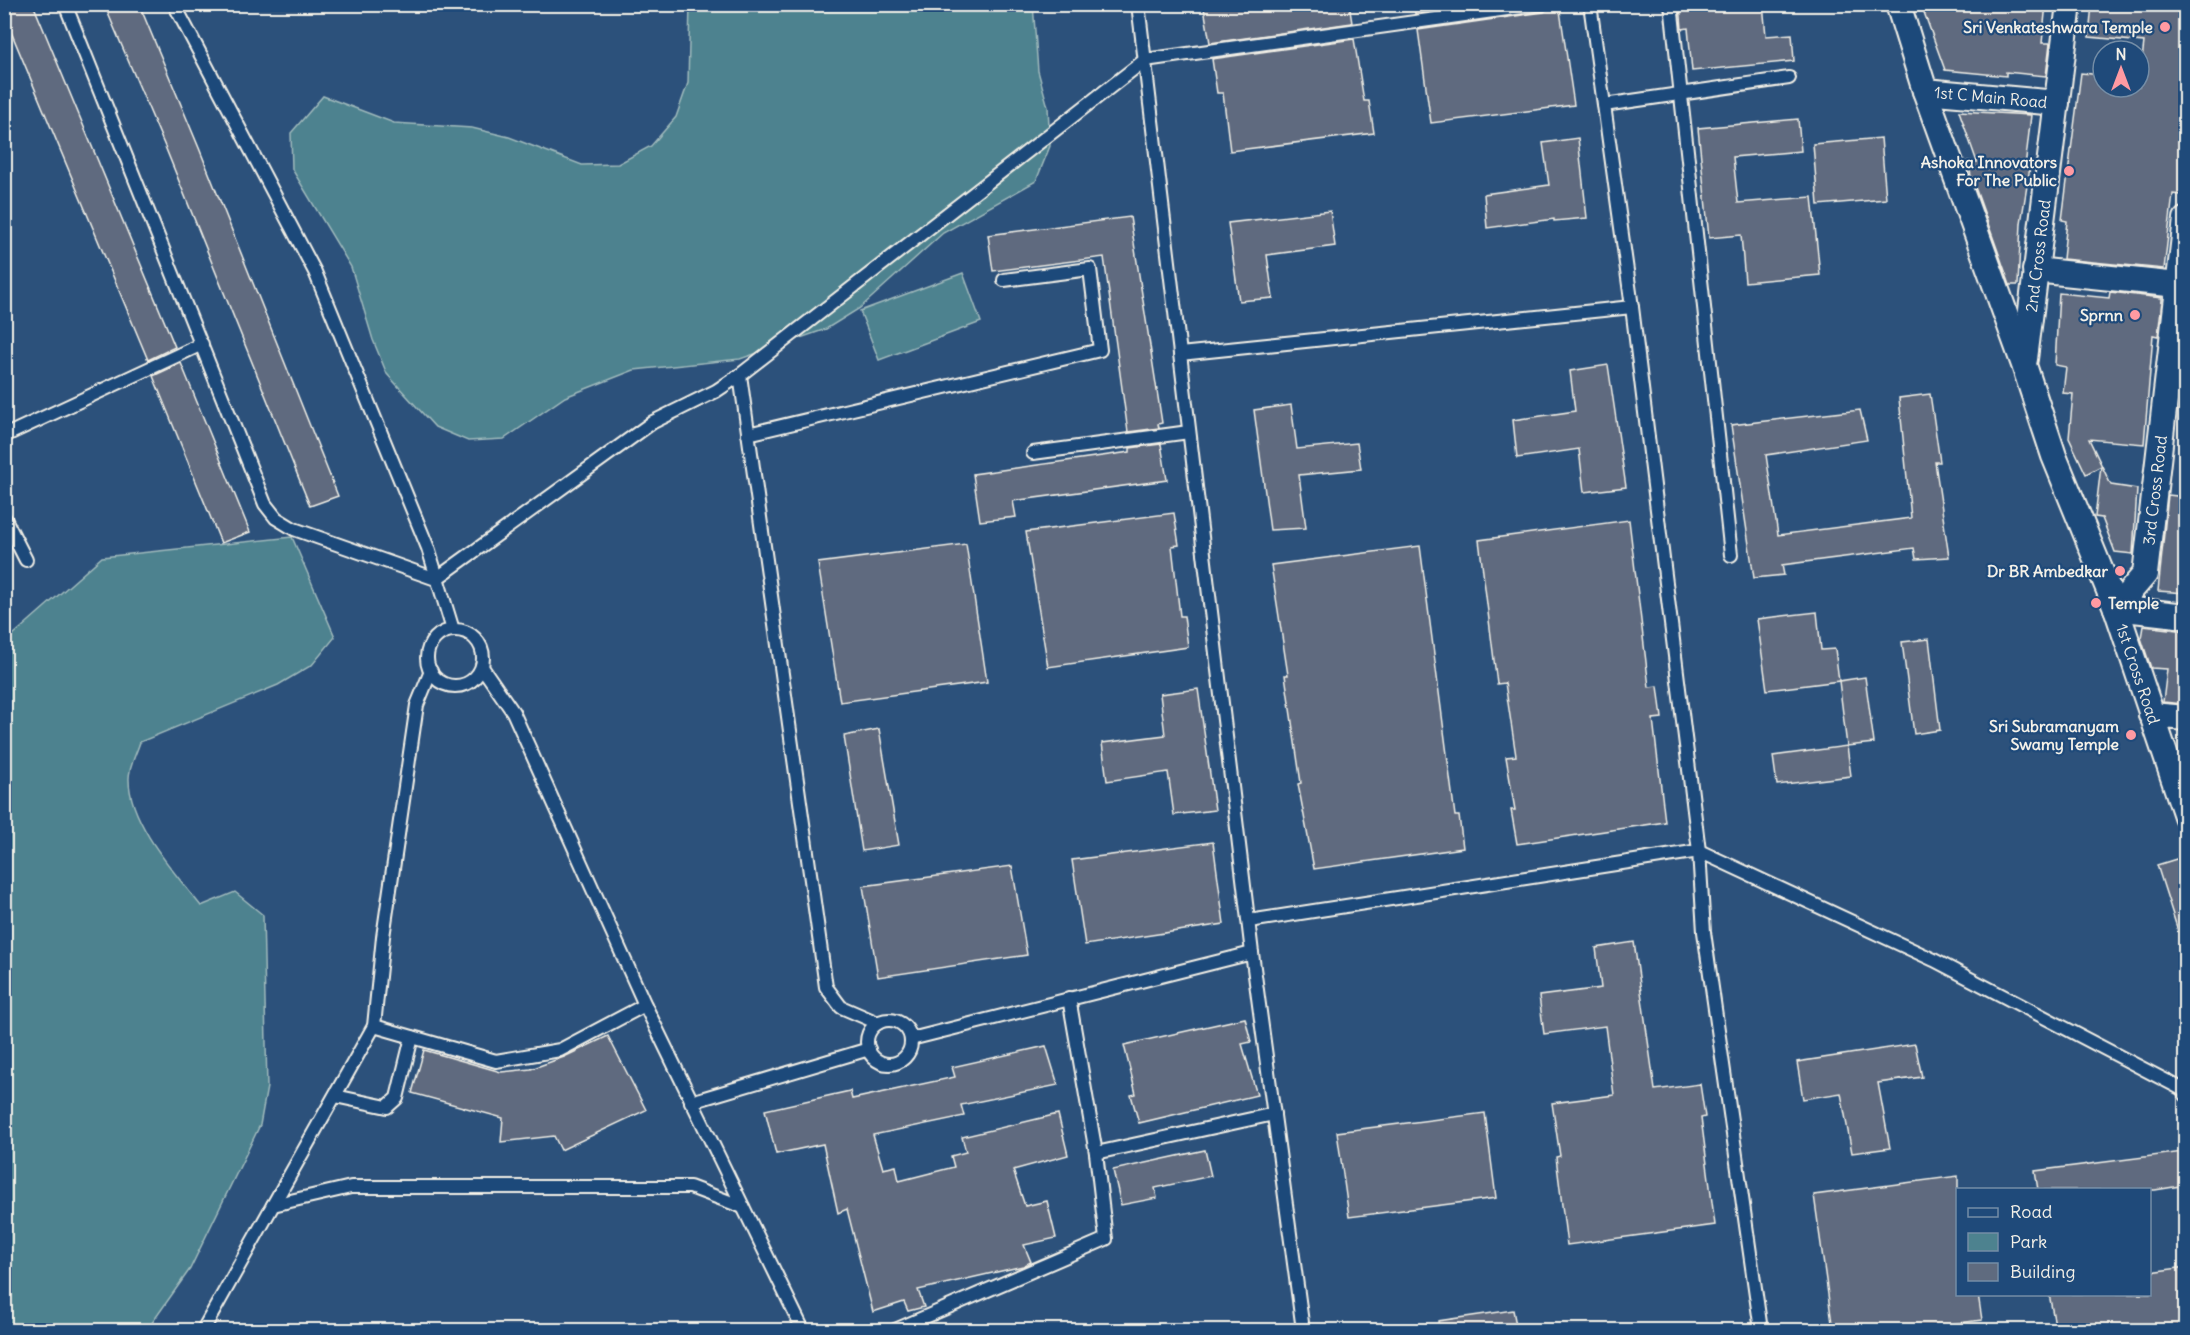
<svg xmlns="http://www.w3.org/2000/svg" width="2190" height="1335" font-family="Delius,sans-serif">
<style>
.green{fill:#4d828f;stroke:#a0babc;stroke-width:1.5}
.building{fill:#5f6b7f;stroke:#f4f1e8;stroke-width:1.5}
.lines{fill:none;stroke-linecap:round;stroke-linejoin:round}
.lane-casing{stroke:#f4f1e8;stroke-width:16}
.street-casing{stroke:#f4f1e8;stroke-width:28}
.lane{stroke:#1f4a7a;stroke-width:12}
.street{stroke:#1f4a7a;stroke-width:24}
.poi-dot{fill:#ff9aa2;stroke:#1f4a7a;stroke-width:2}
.labels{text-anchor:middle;stroke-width:4.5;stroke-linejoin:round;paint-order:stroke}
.poi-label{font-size:16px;font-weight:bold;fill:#f4f1e8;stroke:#1f4a7a;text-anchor:end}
.street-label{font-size:16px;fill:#f4f1e8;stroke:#1f4a7a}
</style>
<rect width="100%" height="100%" fill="#2c517b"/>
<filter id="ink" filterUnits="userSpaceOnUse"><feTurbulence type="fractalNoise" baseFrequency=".0167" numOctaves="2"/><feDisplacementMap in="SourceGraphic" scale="12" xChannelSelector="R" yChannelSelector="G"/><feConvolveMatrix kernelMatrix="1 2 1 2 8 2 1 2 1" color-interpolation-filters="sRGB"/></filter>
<g filter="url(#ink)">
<!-- green -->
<g class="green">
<polygon points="1033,4 1038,71 1048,107 1050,146 1036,181 943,233 860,308 826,329 740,359 634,370 565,397 504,439 468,441 435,427 387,374 373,340 351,267 292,169 291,133 323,96 394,123 472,128 509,137 582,165 618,164 651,146 676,117 688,83 690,5"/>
<polygon points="963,273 981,322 879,360 860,311"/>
<path d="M292,537L335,637L312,665L278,685L140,742C137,752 129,767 129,778C128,822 175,873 201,906L235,892L263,915L267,1087L260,1125L190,1269L147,1330H5V642L102,557Z"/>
</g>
<!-- building -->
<g class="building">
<polygon points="20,4 33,4 175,347 148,360 4,15 4,11"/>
<polygon points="104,4 139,4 199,148 338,496 310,506 166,149"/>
<polygon points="1235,4 1349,4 1352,23 1210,43 1204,8"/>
<polygon points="1414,4 1480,4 1415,14"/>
<polygon points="1551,4 1559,4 1574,105 1431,123 1418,30 1544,12"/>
<polygon points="1680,4 1763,4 1766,36 1792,34 1794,61 1692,71 1688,28 1682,29"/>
<polygon points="1921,4 2046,4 2042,43 2050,43 2046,76 2006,72 2006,76 1945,70"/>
<polygon points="2092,4 2186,4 2184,162 2181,195 2173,194 2164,269 2063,259 2067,221 2062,220 2081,73 2103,75 2103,87 2139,87 2144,42 2089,37"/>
<polygon points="1354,39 1364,101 1369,101 1374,133 1230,151 1223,93 1217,93 1212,59"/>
<polygon points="1959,111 2031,115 2025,167 2030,167 2021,223 2018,285 2010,285 1971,176 1968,161 1977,162"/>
<polygon points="1798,119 1801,151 1733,157 1738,203 1812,197 1820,275 1745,282 1741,235 1709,238 1698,128"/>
<polygon points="1578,138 1587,218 1554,221 1554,219 1487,228 1484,194 1549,185 1543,143"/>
<polygon points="1881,138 1886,199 1818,205 1813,144"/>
<polygon points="1330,211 1335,246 1267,255 1273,298 1239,301 1228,223"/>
<polygon points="1130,217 1162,423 1158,424 1159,428 1128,432 1104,257 993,271 988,235"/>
<polygon points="2110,292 2162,298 2162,300 2158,336 2153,335 2144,444 2089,439 2111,485 2137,489 2133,554 2115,552 2102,518 2095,517 2101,466 2086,474 2069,438 2073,394 2063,393 2066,367 2055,365 2059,293 2109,298"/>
<polygon points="181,363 250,532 221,543 153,376"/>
<polygon points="1608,365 1626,487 1584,492 1579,449 1517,458 1513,420 1575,411 1570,371"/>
<polygon points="1930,394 1940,462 1935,462 1949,557 1916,559 1914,548 1782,565 1784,575 1754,578 1731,425 1860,410 1867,440 1766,455 1778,535 1911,518 1899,398"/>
<polygon points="1291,405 1297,449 1357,443 1361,469 1299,475 1306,528 1270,530 1254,410"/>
<polygon points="1161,444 1167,480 1013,501 1016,517 980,521 973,474 1130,452 1130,448"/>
<polygon points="2168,495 2186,497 2186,593 2158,591"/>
<polygon points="1174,513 1179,545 1172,546 1180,616 1184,616 1188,647 1048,667 1026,532"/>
<polygon points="1629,520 1649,687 1658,686 1662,718 1653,719 1665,822 1517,844 1511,810 1515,810 1506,757 1516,756 1505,683 1497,684 1479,540"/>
<polygon points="966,544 987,682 840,702 818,563"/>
<polygon points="1420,546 1455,816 1459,816 1463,848 1314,869 1298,784 1301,783 1285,675 1288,675 1271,565"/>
<polygon points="1817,612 1821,650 1835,649 1839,681 1767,690 1757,619"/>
<polygon points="2143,626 2186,631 2184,704 2163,702 2167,669 2151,668 2141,638"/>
<polygon points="1929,639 1940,730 1914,734 1902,642"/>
<polygon points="1865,677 1874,743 1847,746 1839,681"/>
<polygon points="1198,689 1215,810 1174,815 1168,772 1107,781 1102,743 1165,735 1160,694"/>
<polygon points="879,729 899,845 862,851 844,736"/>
<polygon points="1847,746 1851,776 1777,785 1773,756"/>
<polygon points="1213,842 1224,924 1085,945 1072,860"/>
<polygon points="2186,856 2186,942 2182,943 2157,865"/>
<polygon points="1012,866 1027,955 878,977 863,886"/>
<polygon points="1634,942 1655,1090 1700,1084 1705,1117 1701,1118 1715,1225 1567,1245 1556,1157 1560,1156 1552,1103 1614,1095 1605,1026 1544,1034 1539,996 1601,988 1596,948"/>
<polygon points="1245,1018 1251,1042 1242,1044 1257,1095 1139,1123 1131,1095 1136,1094 1124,1045"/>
<polygon points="608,1036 646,1110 561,1150 554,1136 501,1142 503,1118 412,1093 424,1050 501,1072 531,1069 564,1057"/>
<polygon points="1915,1044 1922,1077 1878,1083 1890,1148 1852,1153 1841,1093 1803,1099 1797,1062"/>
<polygon points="1046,1046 1058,1085 961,1105 964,1116 873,1135 883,1169 896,1166 899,1181 954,1167 951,1156 966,1152 962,1137 1058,1114 1068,1155 1013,1170 1025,1206 1047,1201 1056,1238 1024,1245 1031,1262 1023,1266 918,1290 924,1307 908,1311 904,1302 873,1312 847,1209 838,1213 823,1144 776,1154 765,1110 850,1091 852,1099 955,1077 952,1067"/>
<polygon points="1485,1113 1496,1198 1349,1217 1337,1132"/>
<polygon points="1205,1150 1211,1176 1155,1188 1157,1198 1121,1205 1113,1170"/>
<polygon points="2183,1152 2186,1185 2155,1190 2038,1190 2035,1171"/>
<polygon points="1958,1176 1958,1294 1978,1294 1982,1320 1906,1330 1833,1330 1814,1195"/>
<polygon points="2186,1267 2186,1330 2056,1330 2049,1294 2150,1294 2150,1272"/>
<polygon points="1513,1310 1517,1330 1439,1330 1438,1321"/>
</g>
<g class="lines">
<!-- lane casing -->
<g class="lane-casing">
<g id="lane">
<polyline points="65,4 265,504 276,518 294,529 436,579 653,422 716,391 740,375 826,987 841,1007 878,1023"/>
<polyline points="174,4 315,272 428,548 453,630"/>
<polyline points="1138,4 1252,953 1303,1330"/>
<polyline points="1590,4 1632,307 1699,851 1704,932 1761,1330"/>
<polyline points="1671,4 1731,555"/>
<polyline points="1604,105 1789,78"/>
<polyline points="1180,354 1632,307"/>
<polyline points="740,375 1145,60 1543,4"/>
<polyline points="748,434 1100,350 1090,269 1004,280"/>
<polyline points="4,436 202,344"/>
<polyline points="1033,453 1189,432"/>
<polyline points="4,517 26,560"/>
<circle cx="455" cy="658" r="28"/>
<polyline points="482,667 513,712 645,1005 803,1330"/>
<polyline points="1249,921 1699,851 1934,960 2182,1089 2186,1095"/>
<circle cx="889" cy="1042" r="22"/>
<polyline points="374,1026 496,1061 560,1050 645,1005"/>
<polyline points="911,1039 1252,953"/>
<polyline points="335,1096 387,1107 397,1098 412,1037"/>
<polyline points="691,1102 869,1049"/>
<polyline points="1096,1153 1274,1114"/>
<polyline points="273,1205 374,1026 383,937 417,705 431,671"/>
<polyline points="203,1330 273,1205 351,1187 690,1187 743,1207"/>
<polyline points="895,1330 1106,1239 1096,1153 1069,998"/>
</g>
</g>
<!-- street casing -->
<g class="street-casing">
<g id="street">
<path id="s1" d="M1898,4L1925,91L2024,365L2054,456L2116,608L2186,816"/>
<path id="s2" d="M1925,91L2057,103"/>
<polyline points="2035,270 2178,285"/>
<path id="s3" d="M2025,359L2069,4"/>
<path id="s4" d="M2116,608L2145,574L2186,219"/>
<polyline points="2116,608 2186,616"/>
<polyline points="2151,715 2186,718"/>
</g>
</g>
<!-- lane -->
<use href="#lane" class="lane"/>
<!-- street -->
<use href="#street" class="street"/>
</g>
</g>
<!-- markers -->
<g class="poi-dot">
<circle cx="2165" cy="27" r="6"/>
<circle cx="2069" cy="171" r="6"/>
<circle cx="2135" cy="315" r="6"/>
<circle cx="2120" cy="571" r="6"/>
<circle cx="2096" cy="603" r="6"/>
<circle cx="2131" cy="735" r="6"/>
</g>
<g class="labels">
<!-- poi labels -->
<g class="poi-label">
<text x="2153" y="33">Sri Venkateshwara Temple</text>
<text x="2057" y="168">Ashoka Innovators<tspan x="2057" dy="18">For The Public</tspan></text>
<text x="2123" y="321">Sprnn</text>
<text x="2108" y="577">Dr BR Ambedkar</text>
<text x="2108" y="609" text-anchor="start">Temple</text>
<text x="2119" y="732">Sri Subramanyam<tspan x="2119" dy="18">Swamy Temple</tspan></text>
</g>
<!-- street labels -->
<g class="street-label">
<text dy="6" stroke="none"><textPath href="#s2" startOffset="66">1st C Main Road</textPath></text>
<text dy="6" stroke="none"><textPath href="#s3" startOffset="104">2nd Cross Road</textPath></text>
<text dy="6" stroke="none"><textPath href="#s4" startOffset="129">3rd Cross Road</textPath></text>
<text dy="6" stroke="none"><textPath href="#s1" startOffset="712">1st Cross Road</textPath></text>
</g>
</g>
<!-- margin -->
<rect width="2190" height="1335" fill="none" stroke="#1f4a7a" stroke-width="24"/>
<rect x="12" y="12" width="2166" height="1311" fill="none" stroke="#f4f1e8" stroke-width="2" filter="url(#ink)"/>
<!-- legend -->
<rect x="1956" y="1188" width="195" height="108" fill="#1f4a7a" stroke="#748da6" stroke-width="1.5"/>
<rect x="1968" y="1208" width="30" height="9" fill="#1f4a7a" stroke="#748da6" stroke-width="1.5"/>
<text x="2010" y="1218" font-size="18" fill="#f4f1e8">Road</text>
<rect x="1968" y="1233" width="30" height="18" fill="#4d828f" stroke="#748da6" stroke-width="1.5"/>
<text x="2010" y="1248" font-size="18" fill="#f4f1e8">Park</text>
<rect x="1968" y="1263" width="30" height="18" fill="#5f6b7f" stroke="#748da6" stroke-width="1.5"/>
<text x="2010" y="1278" font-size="18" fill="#f4f1e8">Building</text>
<!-- north arrow -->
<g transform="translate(2121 69)"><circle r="28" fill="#1f4a7a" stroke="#748da6" stroke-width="1.5"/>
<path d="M0-4.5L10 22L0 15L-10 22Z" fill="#ff9aa2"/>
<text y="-9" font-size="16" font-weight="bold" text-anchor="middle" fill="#f4f1e8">N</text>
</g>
</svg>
